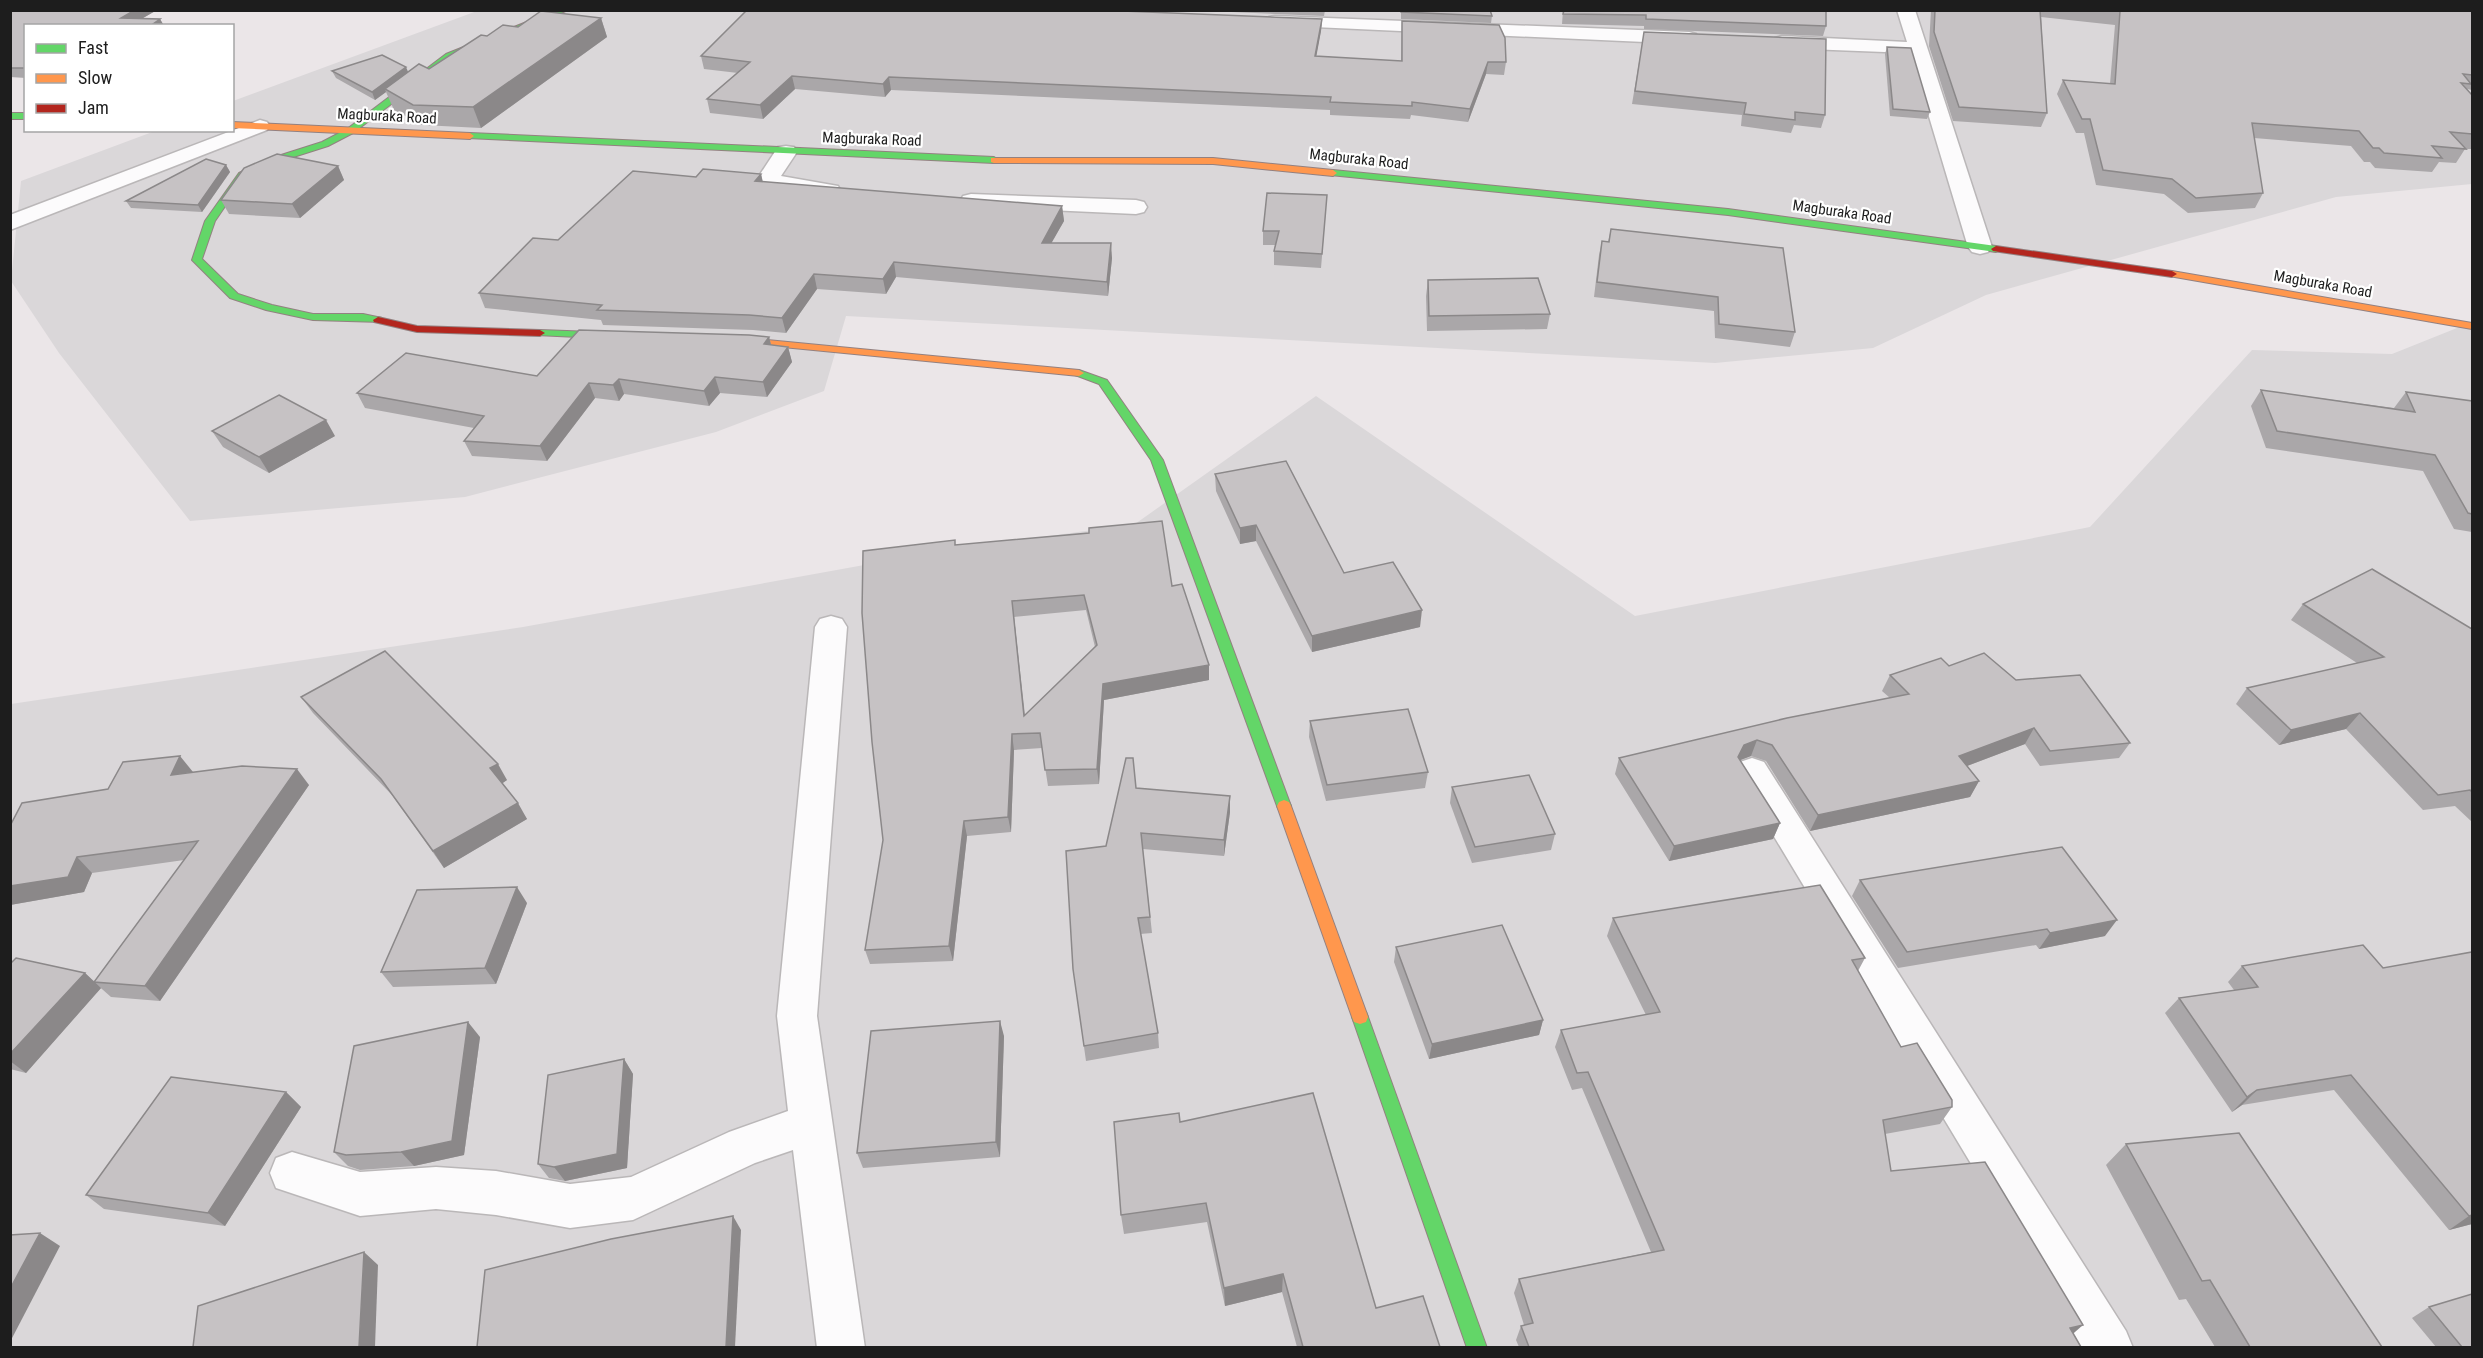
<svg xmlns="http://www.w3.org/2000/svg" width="2483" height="1358" font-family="'Roboto Condensed',sans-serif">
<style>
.residential{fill:#dad7d9}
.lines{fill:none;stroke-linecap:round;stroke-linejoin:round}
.street-casing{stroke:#bab7b8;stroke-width:3}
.fast-casing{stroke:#938181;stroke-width:2}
.slow-casing{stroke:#938181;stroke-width:2}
.jam-casing{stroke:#938181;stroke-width:2}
.street{fill:#fcfbfc;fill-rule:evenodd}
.fast{fill:#63d668;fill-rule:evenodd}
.slow{fill:#ff974d;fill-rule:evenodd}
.jam{fill:#b3261e;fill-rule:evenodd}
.wall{fill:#aaa7a9;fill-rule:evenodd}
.shaded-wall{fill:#8b8889}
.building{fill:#c6c2c4;stroke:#8b8889;stroke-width:1.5;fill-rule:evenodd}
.labels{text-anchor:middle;stroke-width:4.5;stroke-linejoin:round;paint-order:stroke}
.far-street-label{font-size:15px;fill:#1d1d1d;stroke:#fff}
</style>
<rect width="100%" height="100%" fill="#ebe6e8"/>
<!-- residential -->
<g class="residential">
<polygon points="477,11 2472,11 2472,184 2336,197 1986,295 1873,348 1715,363 846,316 824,391 716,432 465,497 190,521 59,353 11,281 21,181 155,131 232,130 233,101"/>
<polygon points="2472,322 2472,1347 11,1348 11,704 523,627 936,552 1135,524 1316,396 1635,616 2090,527 2252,350 2392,354"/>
</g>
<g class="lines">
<!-- street casing -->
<g class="street-casing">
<g id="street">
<polygon points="1897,10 1915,10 1992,247 1988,252 1980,254 1972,252 1968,247 1910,53 1782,48 1775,46 1773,42 1775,38 1782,36 1907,42"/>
<polygon points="1275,16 1689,32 1696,34 1698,38 1696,42 1689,44 1269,25 1266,21 1269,17"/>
<polygon points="260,120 267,122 270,126 267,130 10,230 10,215"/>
<path d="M786,146L794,147L797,152L781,176L838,186L841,191L838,196C814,202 784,189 760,184L757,179L778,147Z"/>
<polygon points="971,194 1136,200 1144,202 1147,207 1144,212 1136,214 963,206 960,201 963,196"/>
<polygon points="831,616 842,619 847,627 817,1016 865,1348 817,1348 793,1150 755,1163 633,1220 570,1228 496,1215 436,1209 360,1216 276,1188 270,1173 276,1158 292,1152 360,1172 436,1167 496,1171 570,1184 631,1177 729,1132 788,1111 777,1016 815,627 820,619"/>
<polygon points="1752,758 1764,762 2126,1331 2133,1348 2082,1348 1740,780 1734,771 1740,762"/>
</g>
</g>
<!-- fast casing -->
<g class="fast-casing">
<g id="fast">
<polygon points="557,10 568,10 452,58 353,133 328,146 284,160 245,177 215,221 202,259 238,294 272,305 313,314 363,314 382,318 382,322 313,320 266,310 230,298 192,260 205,221 239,173 278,156 322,142 347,129 446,54"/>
<rect x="10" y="113" width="16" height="6"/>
<polygon points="470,133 994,157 998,160 994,163 467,138 467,134"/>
<polygon points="1333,170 1728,209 1996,246 2001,249 1996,252 1728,215 1330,175 1329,173"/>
<polygon points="540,330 620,333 625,336 620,339 536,335 536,331"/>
<polygon points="1079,370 1107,380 1163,460 1291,806 1289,810 1279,810 1277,806 1151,460 1099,384 1075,375 1075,371"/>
<polygon points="1360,1010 1366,1012 1368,1017 1487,1348 1467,1348 1352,1017 1354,1012"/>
</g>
</g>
<!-- slow casing -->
<g class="slow-casing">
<g id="slow">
<polygon points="232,122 470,133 474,136 470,139 232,128"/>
<polygon points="991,158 1213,158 1333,170 1337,173 1333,176 1213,164 994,163 991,162"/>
<polygon points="2172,271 2472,323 2472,329 2169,276 2169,272"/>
<polygon points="725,336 1079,370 1084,373 1079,376 721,341 720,339"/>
<polygon points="1284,800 1289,802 1291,806 1368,1017 1366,1022 1360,1024 1354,1022 1352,1017 1277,806 1279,802"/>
</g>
</g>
<!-- jam casing -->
<g class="jam-casing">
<g id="jam">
<polygon points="1996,246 2172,271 2177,274 2172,277 1993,251 1991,249"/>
<polygon points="378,317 417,326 540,330 545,333 540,336 417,332 374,322 373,320"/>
</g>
</g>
<!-- street -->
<use href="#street" class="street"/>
<!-- fast -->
<use href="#fast" class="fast"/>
<!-- slow -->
<use href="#slow" class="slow"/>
<!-- jam -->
<use href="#jam" class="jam"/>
</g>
<!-- wall -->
<g class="wall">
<polygon points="10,10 157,10 143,18 160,19 164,26 26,26 26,78 10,77"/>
<polygon points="1185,10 1325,10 1324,16"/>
<polygon points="1401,10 1490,10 1492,16 1491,23 1401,19"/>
<polygon points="1563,10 1826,26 1823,36 1644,29 1644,26 1562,24"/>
<polygon points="1931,10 2472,10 2472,90 2467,89 2472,95 2472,149 2465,149 2456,163 2439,162 2432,172 2375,168 2370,162 2364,162 2351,146 2254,138 2263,193 2255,208 2188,213 2164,194 2096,185 2084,133 2076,133 2057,94 2063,80 2110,84 2115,25 2041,17 2047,113 2041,127 1953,121 1929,46"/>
<polygon points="601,18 607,37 481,128 422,125 394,110 386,92 375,100 336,78 332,71 408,72 429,69 487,36 518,27"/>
<polygon points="1322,19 1321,31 1316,56 1401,61 1402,21 1506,62 1504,75 1486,74 1468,122 1411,115 1410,119 1330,115 1330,110 891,90 885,97 795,89 763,119 710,113 707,99 738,73 704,69 701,56"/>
<polygon points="1644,32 1825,115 1821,128 1794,125 1791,133 1741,126 1742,115 1632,104"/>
<polygon points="1887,47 1930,112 1927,119 1890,116 1885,54"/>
<polygon points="226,165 230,172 202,212 131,208 126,201"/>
<polygon points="338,166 344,180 300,218 229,214 221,200"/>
<polygon points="761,174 763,182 1062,206 1064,221 1051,243 1112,258 1108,296 896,277 886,294 817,289 786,333 753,330 603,325 601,320 485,308 479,293 558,240 696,177"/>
<polygon points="1326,209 1321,268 1274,265 1274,251 1275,245 1263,245 1263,231"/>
<polygon points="1611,229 1795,332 1790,347 1715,338 1714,311 1594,297 1599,255 1602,241 1608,242"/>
<polygon points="1428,280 1550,314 1547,329 1427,331 1426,296"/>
<polygon points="769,337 771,345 788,347 792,362 767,397 720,393 709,406 624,394 619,401 595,398 547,461 472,456 464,441 474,428 365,408 357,393 537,376"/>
<polygon points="2261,390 2394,408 2406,392 2472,401 2472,532 2454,529 2423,471 2266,448 2251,406"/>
<polygon points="212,431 335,436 269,473 223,447"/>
<polygon points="1215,474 1344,573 1420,627 1312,652 1256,541 1240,544 1216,491"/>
<path d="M956,545L1172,586L1209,680L1104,700L1099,784L1048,786L1042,748L1014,750L1011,832L967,836L953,961L870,964L865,950ZM1086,610L1095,647L1025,715L1014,617Z"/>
<polygon points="2303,604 2472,629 2472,822 2455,806 2423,810 2346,729 2279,745 2236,704 2247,688 2357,663 2291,620"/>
<polygon points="1949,666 2016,680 2130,743 2119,758 2040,766 2025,744 1967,766 1979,781 1970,797 1810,831 1766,761 1751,756 1740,760 1780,823 1773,839 1669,861 1615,774 1619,758 1890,698 1882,691 1890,675"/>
<polygon points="301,697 507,780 502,783 527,819 444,868 392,795 313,713"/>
<polygon points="1310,721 1428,772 1425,788 1326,801 1309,737"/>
<polygon points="193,772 309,785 160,1001 111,997 94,982 184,860 92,873 84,892 10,905 10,826 108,789"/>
<polygon points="1452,787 1555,834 1551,850 1472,863 1450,803"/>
<polygon points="1136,788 1230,796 1230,812 1224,856 1143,849 1152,933 1140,934 1158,1033 1159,1048 1086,1061 1073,969 1106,846"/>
<polygon points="1860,880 2105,936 2039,949 2036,945 1898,968 1852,896"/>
<polygon points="527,903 496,984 393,987 381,972"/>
<polygon points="1613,918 1865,958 1858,971 1901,1047 1952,1107 1940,1124 1885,1134 1891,1171 2073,1334 2081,1347 1519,1347 1516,1340 1521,1326 1524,1325 1514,1293 1519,1279 1651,1252 1582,1088 1572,1090 1555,1047 1561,1030 1646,1015 1607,936"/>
<polygon points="1396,947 1543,1020 1539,1035 1429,1059 1394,962"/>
<polygon points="2472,952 2472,1224 2449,1230 2334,1090 2242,1105 2232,1112 2165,1013 2179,998 2234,990 2228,982 2242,966 2383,968"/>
<polygon points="10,964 85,973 101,988 26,1073 10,1069"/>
<polygon points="1004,1036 1000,1157 863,1168 857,1153"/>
<polygon points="480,1037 464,1155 414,1166 360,1170 348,1166 334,1152"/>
<polygon points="624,1059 633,1074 627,1168 565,1181 549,1178 538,1164"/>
<polygon points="286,1092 301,1107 225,1226 104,1209 86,1195"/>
<polygon points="1180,1122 1376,1308 1440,1347 1297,1347 1282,1292 1225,1306 1207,1222 1124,1234 1121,1215"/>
<polygon points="2126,1144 2382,1347 2215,1347 2186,1299 2179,1300 2106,1165"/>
<polygon points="2429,1307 2472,1347 2436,1347 2412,1318"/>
</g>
<!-- shaded-wall -->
<g class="shaded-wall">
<polygon points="135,10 157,10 129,26 121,18"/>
<polygon points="601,18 607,37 481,128 473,107"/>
<polygon points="160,19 164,26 150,26"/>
<polygon points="1322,19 1321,31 1314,69 1315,56"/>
<polygon points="1488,62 1486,74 1468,122 1470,109"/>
<polygon points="406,67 409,74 385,89 386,92 375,100 372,92"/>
<polygon points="792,76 795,89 763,119 760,105"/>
<polygon points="889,77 891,90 885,97 883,84"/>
<polygon points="226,165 230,172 202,212 198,205"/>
<polygon points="338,166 344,180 300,218 292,204"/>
<polygon points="761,174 764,189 755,181"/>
<polygon points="1062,206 1064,221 1043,258 1042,243"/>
<polygon points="1111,243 1112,258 1108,296 1107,282"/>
<polygon points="894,262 896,277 886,294 883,279"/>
<polygon points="814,274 817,289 786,333 782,318"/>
<polygon points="769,337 773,352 764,344"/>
<polygon points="788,347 792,362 767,397 763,382"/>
<polygon points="715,377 720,393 709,406 704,391"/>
<polygon points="619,379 624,394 619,401 613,385"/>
<polygon points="589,383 595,398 547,461 540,446"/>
<polygon points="326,420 335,436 269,473 259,457"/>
<polygon points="1256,525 1256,541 1240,544 1240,528"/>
<polygon points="1012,601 1014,617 1026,731 1024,716"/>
<polygon points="1422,610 1420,627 1312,652 1312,636"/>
<polygon points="1209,665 1209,680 1104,700 1099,784 1097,769 1103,684"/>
<polygon points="2360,713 2346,729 2279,745 2291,730"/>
<polygon points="2034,728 2025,744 1951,772 1959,756"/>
<polygon points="1012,734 1014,750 1011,832 1008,817"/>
<polygon points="1757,740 1751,756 1738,761 1738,757 1744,745"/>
<polygon points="180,756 193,772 171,775"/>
<polygon points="498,764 507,780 500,785 490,768"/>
<polygon points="297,769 309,785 160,1001 145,986"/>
<polygon points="1979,781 1970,797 1810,831 1818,815"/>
<polygon points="1230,796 1230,812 1224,856 1224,840"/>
<polygon points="518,803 527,819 444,868 433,851"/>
<polygon points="964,821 967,836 953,961 949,946"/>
<polygon points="1780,823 1773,839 1669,861 1674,846"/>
<polygon points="77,857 92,873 84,892 10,905 10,886"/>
<polygon points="517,887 527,903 496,984 485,968"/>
<polygon points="2117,920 2105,936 2039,949 2050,933"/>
<polygon points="85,973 101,988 26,1073 10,1061 10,1054"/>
<polygon points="1543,1020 1539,1035 1429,1059 1432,1044"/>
<polygon points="1000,1021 1004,1036 1000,1157 996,1142"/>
<polygon points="468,1022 480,1037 464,1155 414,1166 401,1152"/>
<polygon points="624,1059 633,1074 627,1168 565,1181 554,1167"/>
<polygon points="2257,1090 2242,1105 2232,1112 2247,1097"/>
<polygon points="286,1092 301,1107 225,1226 208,1213"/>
<polygon points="2472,1215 2472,1224 2449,1230 2469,1216"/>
<polygon points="733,1216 741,1230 735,1347 726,1347"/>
<polygon points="40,1233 60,1246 10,1342 10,1289"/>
<polygon points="364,1252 378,1265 375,1347 359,1347"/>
<polygon points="1283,1274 1282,1292 1225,1306 1224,1288"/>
<polygon points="2083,1325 2067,1339 2070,1328"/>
</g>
<!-- building -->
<g class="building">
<polygon points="10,10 135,10 121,18 160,19 150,26 26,26 26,68 10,68"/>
<polygon points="747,10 1097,10 1322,19 1315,56 1402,61 1402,21 1499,25 1505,38 1506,62 1488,62 1470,109 1412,102 1412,106 1330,102 1331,97 889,77 883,84 792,76 760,105 707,99 750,62 701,56"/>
<polygon points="1401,10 1490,10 1492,16 1401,12"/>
<polygon points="1564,10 1826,10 1826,26 1646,19 1646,15 1563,14"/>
<polygon points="1935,10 2040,10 2047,113 1959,107 1934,32"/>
<polygon points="2112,10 2472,10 2472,75 2463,74 2471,84 2461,83 2472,95 2472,134 2450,132 2466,149 2432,146 2442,158 2384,153 2379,148 2373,148 2359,131 2252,123 2263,193 2196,198 2172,179 2103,170 2090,119 2082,119 2063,80 2115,84 2120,11"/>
<polygon points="541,11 601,18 473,107 413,105 385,89 419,64 429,69 481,35 487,36 503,25 518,27"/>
<polygon points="1644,32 1826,39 1825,115 1795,112 1795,120 1744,114 1746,103 1635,91"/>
<polygon points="1887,47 1911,48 1930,112 1893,109"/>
<polygon points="382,55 406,67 372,92 332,71"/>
<polygon points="277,154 338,166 292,204 221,200 244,168"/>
<polygon points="206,159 226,165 198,205 126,201"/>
<polygon points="703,169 761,174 755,181 1062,206 1042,243 1111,243 1107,282 894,262 883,279 814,274 782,318 749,315 597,310 602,305 479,293 533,238 558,240 633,171 696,177"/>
<polygon points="1267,193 1327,195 1322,254 1274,251 1279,231 1263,231"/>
<polygon points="1611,229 1783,248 1795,332 1719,324 1718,297 1597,282 1602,241 1609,242"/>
<polygon points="1538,278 1550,314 1429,316 1428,280"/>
<polygon points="579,330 749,335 769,337 764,344 788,347 763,382 715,377 704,391 619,379 613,385 589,383 540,446 464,441 484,416 357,393 406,353 537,376"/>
<polygon points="2261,390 2415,412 2406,392 2472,401 2472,514 2468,513 2435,455 2277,431"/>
<polygon points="279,395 326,420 259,457 212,431"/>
<polygon points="1286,461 1344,573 1393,562 1422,610 1312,636 1256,525 1240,528 1215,474"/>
<path d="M1162,521L1172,586L1182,584L1209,665L1103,684L1097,769L1045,770L1040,733L1012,734L1008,817L964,821L949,946L865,950L883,840L872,742L862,613L863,551L955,540V545L1089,533V528ZM1084,595L1097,645L1024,716L1012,601Z"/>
<polygon points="2372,569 2472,629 2472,792 2470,790 2438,795 2360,713 2291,730 2247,688 2384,657 2303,604"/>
<polygon points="385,651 498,764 490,768 518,803 433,851 381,779 301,697"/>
<polygon points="1984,653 2016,680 2080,675 2130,743 2050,751 2034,728 1959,756 1979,781 1818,815 1772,745 1757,740 1744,745 1738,757 1780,823 1674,846 1619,758 1787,718 1909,694 1890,675 1941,658 1949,666"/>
<polygon points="1408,709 1428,772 1327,785 1310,721"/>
<polygon points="180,756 171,775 242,766 297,769 145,986 94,982 198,841 77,857 68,877 10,886 10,826 22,803 108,789 123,762"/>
<polygon points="1126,758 1133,758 1136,788 1230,796 1224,840 1141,833 1150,917 1138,918 1158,1033 1084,1046 1073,969 1066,851 1106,846"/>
<polygon points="1529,775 1555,834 1475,847 1452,787"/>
<polygon points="2062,847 2117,920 2050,933 2047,929 1907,952 1860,880"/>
<polygon points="1820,885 1865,958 1852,960 1901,1047 1917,1043 1952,1100 1952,1107 1883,1120 1891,1171 1985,1162 2083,1325 2070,1328 2081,1347 1529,1347 1521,1326 1533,1323 1519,1279 1664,1250 1588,1072 1577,1073 1561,1030 1660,1012 1613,918"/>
<polygon points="517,887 485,968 381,972 417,890"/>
<polygon points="1502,925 1543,1020 1432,1044 1396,947"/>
<polygon points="2363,945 2383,968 2472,952 2472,1215 2469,1216 2351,1075 2257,1090 2247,1097 2179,998 2258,987 2242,966"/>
<polygon points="16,958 85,973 10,1054 10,964"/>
<polygon points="1000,1021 996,1142 857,1153 871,1031"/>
<polygon points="468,1022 452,1141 401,1152 346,1155 334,1152 354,1046"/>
<polygon points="624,1059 617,1154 554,1167 538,1164 548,1075"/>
<polygon points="171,1077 286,1092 208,1213 86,1195"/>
<polygon points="1313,1093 1376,1308 1423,1296 1440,1347 1303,1347 1283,1274 1224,1288 1206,1203 1121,1215 1114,1122 1179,1113 1180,1122"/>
<polygon points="2239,1133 2382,1347 2250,1347 2210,1280 2202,1281 2126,1144"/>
<polygon points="733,1216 726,1347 477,1347 485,1270 611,1239"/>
<polygon points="40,1233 10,1289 10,1235"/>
<polygon points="364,1252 359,1347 193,1347 198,1306"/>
<polygon points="2472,1294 2472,1347 2462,1347 2429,1307"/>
</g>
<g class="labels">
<!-- far-street labels -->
<g class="far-street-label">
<text transform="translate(387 116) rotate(3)" y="5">Magburaka Road</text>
<text transform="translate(872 139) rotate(2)" y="5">Magburaka Road</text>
<text transform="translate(1359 159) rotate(6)" y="5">Magburaka Road</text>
<text transform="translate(1842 212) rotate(8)" y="5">Magburaka Road</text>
<text transform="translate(2323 284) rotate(10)" y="5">Magburaka Road</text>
</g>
</g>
<!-- border -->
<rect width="2483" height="1358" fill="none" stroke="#1d1d1d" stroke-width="24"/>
<!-- legend -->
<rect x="24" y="24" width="210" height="108" fill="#ffffff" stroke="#a5a5a5" stroke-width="1.5"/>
<rect x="36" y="44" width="30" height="9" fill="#63d668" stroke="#a5a5a5" stroke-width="1.5"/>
<text x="78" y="54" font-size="18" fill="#1d1d1d">Fast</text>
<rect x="36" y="74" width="30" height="9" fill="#ff974d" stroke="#a5a5a5" stroke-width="1.5"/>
<text x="78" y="84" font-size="18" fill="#1d1d1d">Slow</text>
<rect x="36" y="104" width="30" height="9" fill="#b3261e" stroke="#a5a5a5" stroke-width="1.5"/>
<text x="78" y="114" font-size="18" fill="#1d1d1d">Jam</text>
</svg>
